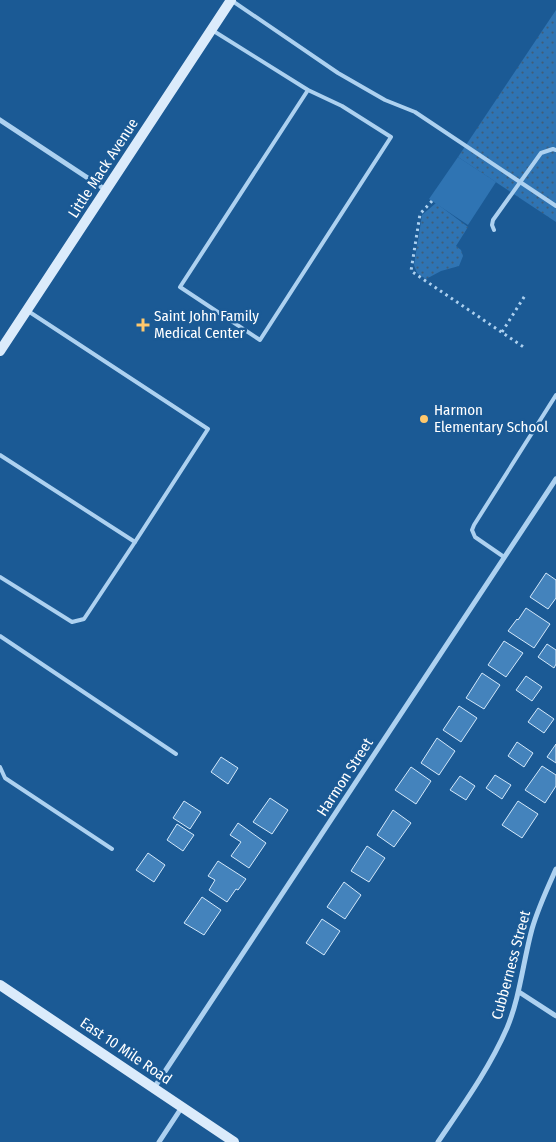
<svg xmlns="http://www.w3.org/2000/svg" width="556" height="1142" font-family="'Fira Sans Condensed',sans-serif">
<style>
.grass{fill:url(#grass-dots)}
.pitch{fill:#2f74b3}
.building{fill:#4483bc;stroke:#d4e9fb}
.lines{fill:none;stroke-linecap:round;stroke-linejoin:round}
.path{stroke:#add1f0;stroke-width:3;stroke-dasharray:2.5 4;stroke-linecap:butt}
.service{stroke:#add1f0;stroke-width:4}
.minor{stroke:#add1f0;stroke-width:5}
.secondary{stroke:#dbebfb;stroke-width:10}
.poi-dot{fill:#ffc86c;stroke:#1b5a95;stroke-width:2}
.labels{text-anchor:middle;stroke-width:5;stroke-linejoin:round;paint-order:stroke}
.street-label{font-size:15px;fill:#fff;stroke:#1b5a95}
.poi-label{font-size:15px;fill:#fff;stroke:#1b5a95;text-anchor:start}
</style>
<defs>
<pattern id="grass-dots" width="8" height="8" patternUnits="userSpaceOnUse" patternTransform="scale(1.25)"><rect width="8" height="8" fill="#2f74b3"/><path d="M2 2h.1M6 6h.1" fill="none" stroke="#3f5e7a" stroke-width="1.8" stroke-linecap="round"/></pattern>
</defs>
<rect width="100%" height="100%" fill="#1b5a95"/>
<!-- grass -->
<g class="grass">
<polygon points="556,10 556,222 458,157"/>
<polygon points="436,203 468,227 456,246 461,250 463,256 459,266 441,271 426,279 417,273 414,265 422,215"/>
</g>
<!-- pitch -->
<polygon class="pitch" points="458,157 496,182 468,225 429,199"/>
<!-- building -->
<g class="building">
<polygon points="546,573 556,580 556,598 548,609 530,597"/>
<polygon points="526,608 550,624 534,648 508,631 517,619 518,620"/>
<polygon points="504,641 523,653 506,677 488,665"/>
<polygon points="547,644 556,650 556,664 554,668 538,657"/>
<polygon points="482,673 500,685 484,709 466,698"/>
<polygon points="526,676 542,687 532,701 516,690"/>
<polygon points="459,706 477,718 461,742 443,730"/>
<polygon points="538,708 554,719 544,733 528,722"/>
<polygon points="437,738 455,751 439,775 421,763"/>
<polygon points="517,742 533,753 524,767 508,756"/>
<polygon points="556,744 556,763 547,757"/>
<polygon points="221,757 238,768 228,784 211,772"/>
<polygon points="542,766 556,775 556,786 545,803 525,790"/>
<polygon points="411,767 431,781 416,804 395,790"/>
<polygon points="495,775 511,785 502,799 486,788"/>
<polygon points="460,776 475,786 466,800 450,790"/>
<polygon points="270,798 288,810 272,834 253,822"/>
<polygon points="184,801 201,812 190,829 173,818"/>
<polygon points="518,801 538,814 522,838 502,825"/>
<polygon points="393,810 411,823 394,847 377,835"/>
<polygon points="238,823 266,843 249,868 231,856 241,842 230,835"/>
<polygon points="177,824 194,835 183,851 167,840"/>
<polygon points="367,846 385,858 369,882 351,871"/>
<polygon points="148,853 165,865 154,882 136,870"/>
<polygon points="218,861 246,879 238,890 236,889 227,902 209,890 215,880 208,876"/>
<polygon points="344,882 361,895 345,919 327,907"/>
<polygon points="202,897 221,910 204,935 184,923"/>
<polygon points="322,919 340,931 324,955 306,943"/>
</g>
<g class="lines">
<!-- path -->
<g class="path">
<polyline points="432,201 420,214 411,271 525,348"/>
<polyline points="502,332 526,294"/>
</g>
<!-- service -->
<g class="service">
<polyline points="231,0 338,73 385,100 415,112 556,206"/>
<polyline points="212,30 308,90 342,106 391,137 260,340 180,287 308,90"/>
<polyline points="494,230 492,225 493,220 541,153 553,149 556,150"/>
<polyline points="28,311 208,429 135,542"/>
<polyline points="0,455 135,542 84,619 72,622 0,577"/>
<polyline points="504,557 475,537 472,530 474,525 556,395"/>
<polyline points="0,636 176,754"/>
<polyline points="0,767 5,778 112,849"/>
</g>
<!-- minor -->
<g class="minor">
<polyline points="0,120 106,190"/>
<polyline points="519,992 556,1016"/>
<polyline points="154,1088 556,479"/>
<polyline points="159,1142 182,1107"/>
<path d="M438,1142C463,1105 489,1069 507,1028C520,997 523,962 532,929C538,908 547,889 556,869"/>
</g>
<!-- secondary -->
<g class="secondary">
<polyline points="0,351 231,0"/>
<polyline points="0,985 234,1142"/>
</g>
</g>
<!-- markers -->
<g class="poi-dot">
<path d="M140.5 317.5h5v5h5v5h-5v5h-5v-5h-5v-5h5z"/>
<circle cx="424" cy="419" r="5"/>
</g>
<g class="labels">
<!-- street labels -->
<g class="street-label">
<text transform="translate(103 168) rotate(-57)" y="5">Little Mack Avenue</text>
<text transform="translate(345 777) rotate(-57)" y="5">Harmon Street</text>
<text transform="translate(511 965) rotate(-75)" y="5">Cubberness Street</text>
<text transform="translate(126 1051) rotate(34)" y="5">East 10 Mile Road</text>
</g>
<!-- poi labels -->
<g class="poi-label">
<text x="154" y="321">Saint John Family<tspan x="154" dy="17">Medical Center</tspan></text>
<text x="434" y="415">Harmon<tspan x="434" dy="17">Elementary School</tspan></text>
</g>
</g>
</svg>
